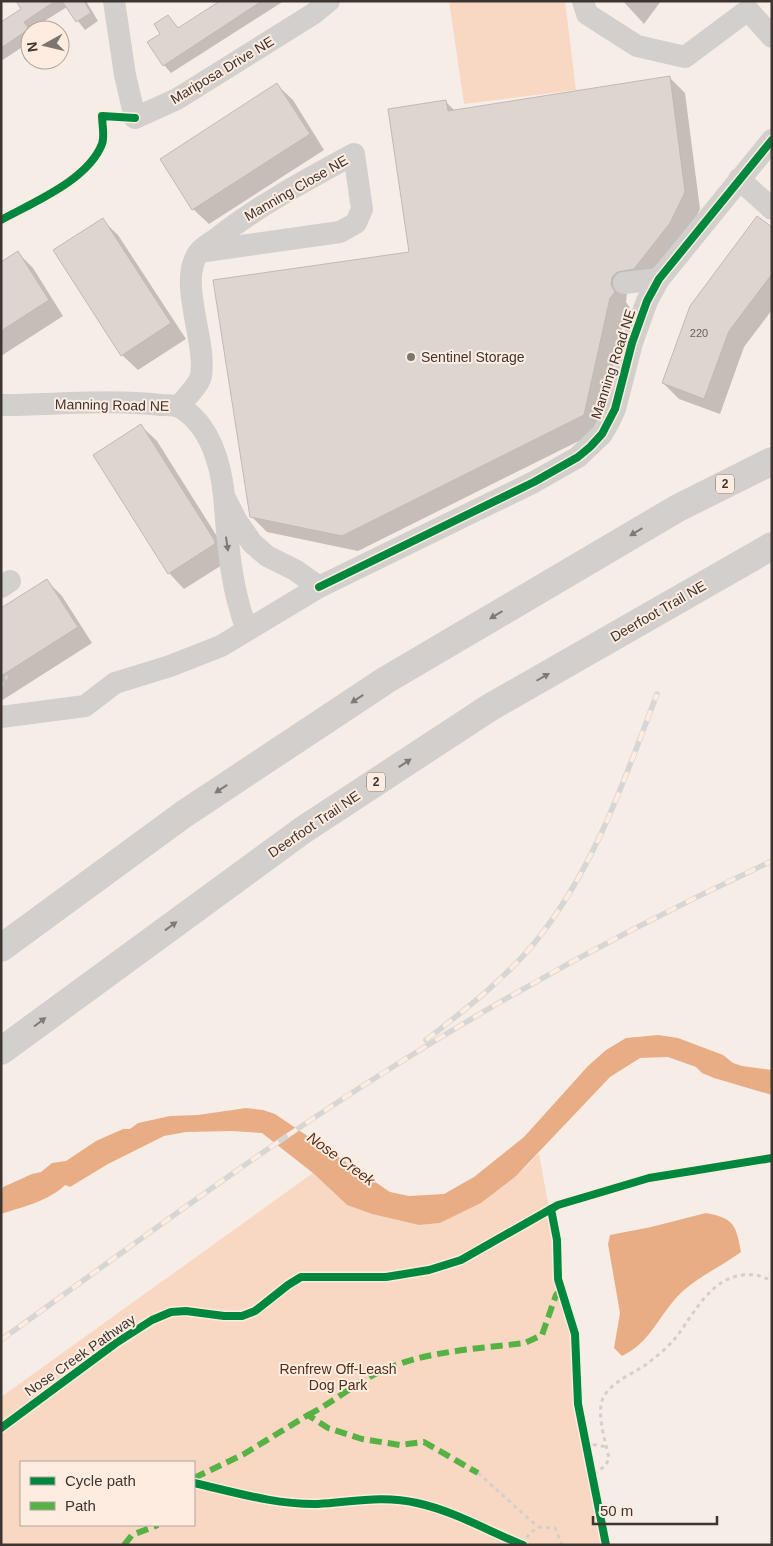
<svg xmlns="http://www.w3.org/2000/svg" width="773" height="1546" font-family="Arial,sans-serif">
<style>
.green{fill:#f8d8c3;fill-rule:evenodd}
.water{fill:#e8ad84}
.shadow{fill:#0003}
.building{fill:#ddd5d0;stroke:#c1b9b4}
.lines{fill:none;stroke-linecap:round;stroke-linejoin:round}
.path{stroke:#d3d0cc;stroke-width:3;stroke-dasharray:4 4;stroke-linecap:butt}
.minor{stroke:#d2cfcd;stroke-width:22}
.highway{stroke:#d2cfcd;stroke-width:28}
.rail-casing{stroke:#d8d6d4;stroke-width:5.5}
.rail{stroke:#feece0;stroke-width:4;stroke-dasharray:11;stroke-linecap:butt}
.quiet{stroke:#57b246;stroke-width:6;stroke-dasharray:12 6;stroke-linecap:butt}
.cycleway-casing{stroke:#feece0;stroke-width:11}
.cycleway{stroke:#00873e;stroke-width:8}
.oneway{fill:#807a77}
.poi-dot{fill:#7d7570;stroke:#feece0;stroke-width:2}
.labels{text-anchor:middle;stroke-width:4;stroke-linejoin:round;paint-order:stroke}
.number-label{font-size:11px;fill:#67605a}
.shield{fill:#feece0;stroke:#766c65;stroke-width:1}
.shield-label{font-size:12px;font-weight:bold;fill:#3c3530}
.street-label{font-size:14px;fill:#3c3530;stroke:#feece0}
.poi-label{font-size:14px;fill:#3c3530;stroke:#feece0;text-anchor:start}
.park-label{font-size:14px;fill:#4f2e16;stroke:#feece0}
.water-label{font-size:15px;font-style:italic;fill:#53311a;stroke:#feece0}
</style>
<rect width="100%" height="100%" fill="#f7ede7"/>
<!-- green -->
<g class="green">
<polygon points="449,1 565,1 576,90 464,104"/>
<path d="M539,1153L555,1242L557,1287L572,1336L574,1398L581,1442L595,1499L602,1545H1V1397L313,1173L347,1205L372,1214L419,1225L440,1223L481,1203L526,1167ZM21,1462H194V1525H21Z"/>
</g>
<!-- water -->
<g class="water">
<path d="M658,1035L678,1038L723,1055L733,1063L742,1066L772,1070V1095L714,1078L702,1073L696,1067L668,1057L640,1058L610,1077L516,1176L481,1203L440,1223L419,1225L372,1214L347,1205L313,1173L262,1133L231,1131L186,1132L164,1136L108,1164L70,1187L65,1185C49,1201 22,1207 1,1214V1188L32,1174L41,1172L52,1163L66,1161L96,1141L123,1129H130L138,1123L170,1116L198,1115L246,1108L263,1110L275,1114L390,1192L409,1196L444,1194L474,1177L524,1137L588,1066L606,1050L626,1038Z"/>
<path d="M706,1213C734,1218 736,1225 741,1252C722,1266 701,1275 683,1291C660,1312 651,1343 622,1356L614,1348L620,1313L608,1244L610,1235L651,1227Z"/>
</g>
<!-- shadow -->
<g class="shadow">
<polygon points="18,1 86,1 98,21 85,30 67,7 30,30 30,42 1,61 1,23 22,9"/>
<polygon points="220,1 284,1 171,73 164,65 162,34 168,17 179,29"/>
<polygon points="623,1 661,1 644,24"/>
<polygon points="670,78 685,93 700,209 686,238 627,293 626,302 630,308 625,314 599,431 358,551 267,532 251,516 411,253 446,102 455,111"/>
<polygon points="277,85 293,100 324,150 209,224 193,209"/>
<polygon points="102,220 118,235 186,339 138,370 122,355"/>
<polygon points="772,228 772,310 744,347 720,414 679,399 663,383"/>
<polygon points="18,253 33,268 63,316 1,356 1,263"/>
<polygon points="141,426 157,441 230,557 230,560 184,589 169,573"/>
<polygon points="46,580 62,596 92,643 1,701 1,609"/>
</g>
<!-- building -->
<g class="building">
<polygon points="16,1 55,1 24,22 29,29 1,48 1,22 21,9"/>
<polygon points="62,1 84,1 91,13 76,22"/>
<polygon points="220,1 262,1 163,66 147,42 160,34 154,24 168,15 178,28"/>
<polygon points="670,76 685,192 670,223 634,269 617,272 612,277 611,285 615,292 610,298 584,415 342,536 250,517 213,280 409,252 388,109 446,100 448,111"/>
<polygon points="277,83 310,134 192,210 160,159"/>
<polygon points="757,216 772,227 772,274 729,331 704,399 662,383 690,306"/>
<polygon points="103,218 171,323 121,356 53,250"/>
<polygon points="18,251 49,300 1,331 1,262"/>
<polygon points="141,424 215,541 215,544 168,574 93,455"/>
<polygon points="47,579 78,627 1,676 1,608"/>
</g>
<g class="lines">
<!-- path -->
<g class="path">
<polyline points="1,686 8,675"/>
<polyline points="585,1443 607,1447"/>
<polyline points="478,1473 538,1527"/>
<path d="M594,1474L605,1466L609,1459C606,1441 595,1413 604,1396C614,1379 639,1372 653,1359C660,1354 667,1347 673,1341C693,1317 708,1279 743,1275C754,1274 763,1275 772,1282"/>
<polyline points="523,1545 529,1534 538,1527 555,1528 562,1545"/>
</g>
<!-- minor -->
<g class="minor">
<polyline points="114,1 125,75 135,118 177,99 313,14 329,1"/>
<polyline points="583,1 587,14 637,46 685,57 748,10 772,37"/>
<polyline points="739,179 772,209"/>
<polyline points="624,283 659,279"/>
<path d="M1,405C54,405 108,399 161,405C167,405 175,405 180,407C210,425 221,464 224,496C228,542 230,586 247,630"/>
<path d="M179,407C185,398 199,385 201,376C207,340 177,281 199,252C204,246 214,241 220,236C261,204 308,179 354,154L362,209L356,223L340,232L199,252"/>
<polyline points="226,500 236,520 252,543 267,556 295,570 319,587"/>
<polyline points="1,587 10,581"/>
<polyline points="1,717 85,706 115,683 170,666 221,646 319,587 534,482 578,457 602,434 609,422 615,409 632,343 647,301 659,279 772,140"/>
</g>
<!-- highway -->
<g class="highway">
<polyline points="1,948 184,814 386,680 678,508 772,461"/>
<polyline points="1,1051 303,830 489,708 772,546"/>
</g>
<!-- rail casing -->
<g class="rail-casing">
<g id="rail">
<path d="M426,1040C466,1009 509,976 540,936C596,864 625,778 657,694"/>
<path d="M1,1340C130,1247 257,1152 391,1068C513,991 641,922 772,861"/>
</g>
</g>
<!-- rail -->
<use href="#rail" class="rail"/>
<!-- quiet -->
<g class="quiet">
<path d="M308,1415C332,1403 353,1385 377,1373C422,1351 476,1349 525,1343L542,1335L556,1295L560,1290"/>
<polyline points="194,1478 244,1454 308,1415 328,1428 362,1439 400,1445 424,1442 478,1473"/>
<polyline points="124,1545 132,1535 158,1525"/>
</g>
<!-- cycleway casing -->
<g class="cycleway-casing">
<g id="cycleway">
<path d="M1,220C34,202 88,180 102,144C105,136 102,124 102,116L135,118"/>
<polyline points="319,587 534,482 578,457 590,447 602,434 615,409 632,343 647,301 659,279 772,140"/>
<polyline points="551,1209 557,1240 558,1279 575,1334 578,1404 606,1545"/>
<polyline points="1,1428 116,1343 152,1320 171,1312 186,1311 224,1316 242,1316 255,1311 288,1285 301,1277 386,1277 429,1270 461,1260 558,1205 649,1178 772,1158"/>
<path d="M194,1483C234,1492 276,1505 318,1504C352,1502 383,1495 417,1503C454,1511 488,1531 523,1545"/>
</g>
</g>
<!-- cycleway -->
<use href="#cycleway" class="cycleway"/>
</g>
<!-- one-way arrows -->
<defs><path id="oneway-solid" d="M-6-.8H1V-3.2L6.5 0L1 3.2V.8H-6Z" transform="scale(1.25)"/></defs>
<g class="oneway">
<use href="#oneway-solid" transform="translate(636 532) rotate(149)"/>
<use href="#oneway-solid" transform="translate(227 544) rotate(82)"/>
<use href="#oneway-solid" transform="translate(496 615) rotate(149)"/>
<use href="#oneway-solid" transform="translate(543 677) rotate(-30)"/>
<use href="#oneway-solid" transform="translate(357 699) rotate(147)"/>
<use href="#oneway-solid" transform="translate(405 763) rotate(-33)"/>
<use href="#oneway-solid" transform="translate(221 789) rotate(147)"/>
<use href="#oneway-solid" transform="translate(171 926) rotate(-36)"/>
<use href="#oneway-solid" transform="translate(40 1022) rotate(-37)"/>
</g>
<!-- markers -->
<circle class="poi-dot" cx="411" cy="357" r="5"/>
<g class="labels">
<!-- number labels -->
<g class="number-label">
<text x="699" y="337">220</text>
</g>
<!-- shield labels -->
<g class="shield">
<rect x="716" y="474.5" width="18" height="19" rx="4"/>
<rect x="367" y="772.5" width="18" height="19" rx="4"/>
</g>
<g class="shield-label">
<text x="725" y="488">2</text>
<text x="376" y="786">2</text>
</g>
<!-- street labels -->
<g class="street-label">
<text transform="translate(222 70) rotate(-31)" y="5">Mariposa Drive NE</text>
<text transform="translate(296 188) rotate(-30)" y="5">Manning Close NE</text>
<text transform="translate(613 364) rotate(-72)" y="5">Manning Road NE</text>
<text transform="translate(112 405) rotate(1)" y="5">Manning Road NE</text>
<text transform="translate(658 611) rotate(-30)" y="5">Deerfoot Trail NE</text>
<text transform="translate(314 824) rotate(-34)" y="5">Deerfoot Trail NE</text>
<text transform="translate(80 1355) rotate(-35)" y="5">Nose Creek Pathway</text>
</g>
<!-- poi labels -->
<g class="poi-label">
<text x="421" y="362">Sentinel Storage</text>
</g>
<!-- park labels -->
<g class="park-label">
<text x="338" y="1374">Renfrew Off-Leash<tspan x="338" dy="16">Dog Park</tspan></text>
</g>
<!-- water labels -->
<g class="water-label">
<text transform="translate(341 1159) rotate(36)" y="5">Nose Creek</text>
</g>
</g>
<!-- border -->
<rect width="773" height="1546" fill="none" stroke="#3c3530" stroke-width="5"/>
<!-- legend -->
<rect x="20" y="1461" width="175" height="65" fill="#feece0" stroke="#b0a39a"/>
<rect x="30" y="1477" width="25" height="8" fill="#00873e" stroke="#b0a39a"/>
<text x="65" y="1486" font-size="15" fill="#3c3530">Cycle path</text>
<rect x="30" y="1502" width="25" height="8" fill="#57b246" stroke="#b0a39a"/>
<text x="65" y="1511" font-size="15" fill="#3c3530">Path</text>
<!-- north arrow -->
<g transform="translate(45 45) rotate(262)"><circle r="24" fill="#feece0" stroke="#b0a39a"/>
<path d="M0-4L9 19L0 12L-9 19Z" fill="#7d7570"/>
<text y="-8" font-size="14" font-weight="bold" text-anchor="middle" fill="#3c3530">N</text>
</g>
<!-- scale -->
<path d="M593 1516v8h124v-8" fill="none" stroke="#3c3530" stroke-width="2.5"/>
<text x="600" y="1516" font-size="15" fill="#3c3530" stroke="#feece0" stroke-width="4" paint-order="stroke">50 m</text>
</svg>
